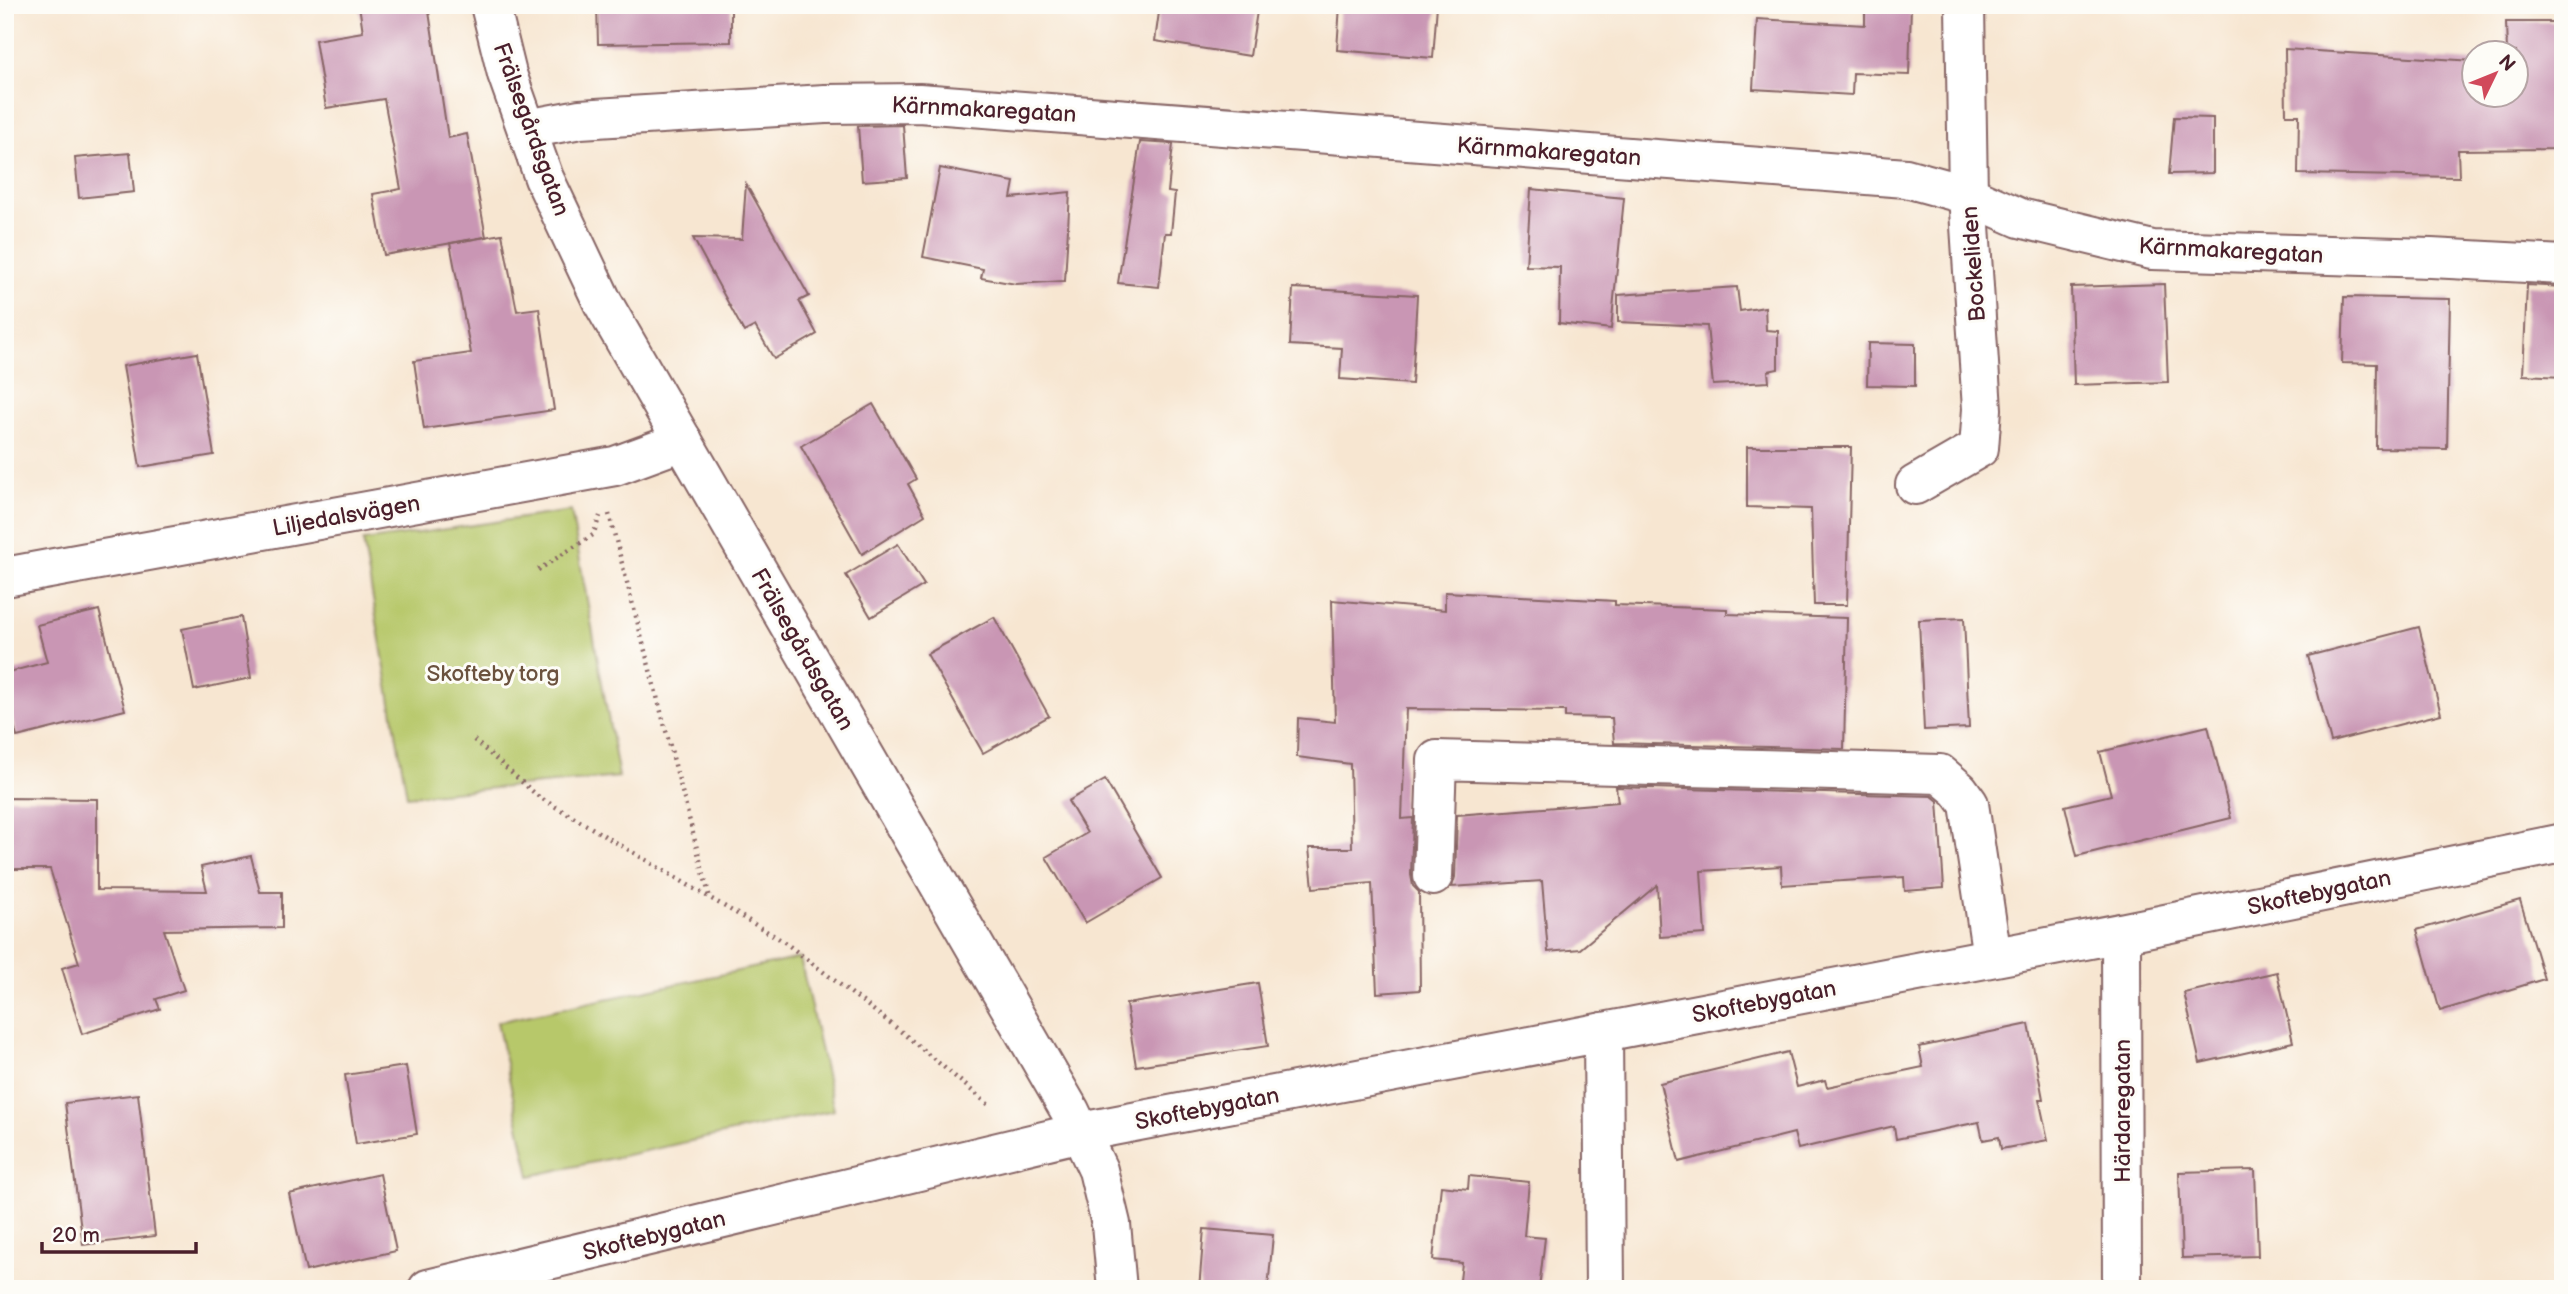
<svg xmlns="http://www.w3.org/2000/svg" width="2568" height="1294" font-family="'Balsamiq Sans',sans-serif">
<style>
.green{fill:#b7c86b;stroke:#80744b;stroke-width:2}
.building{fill:#c996b4}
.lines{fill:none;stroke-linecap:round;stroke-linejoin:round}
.street-casing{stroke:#876565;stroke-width:42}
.path{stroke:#876565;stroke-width:4.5;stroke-dasharray:2 5;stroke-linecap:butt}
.street{stroke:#fff;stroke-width:38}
.labels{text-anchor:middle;stroke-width:6;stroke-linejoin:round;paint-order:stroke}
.street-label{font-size:23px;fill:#4a1f2b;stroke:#fdfcf7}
.park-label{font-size:23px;fill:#6b523e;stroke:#fdfcf7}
</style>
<rect width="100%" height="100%" fill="#fdfcf7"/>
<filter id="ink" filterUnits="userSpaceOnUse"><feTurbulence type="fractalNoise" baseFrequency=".0143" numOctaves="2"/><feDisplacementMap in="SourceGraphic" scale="14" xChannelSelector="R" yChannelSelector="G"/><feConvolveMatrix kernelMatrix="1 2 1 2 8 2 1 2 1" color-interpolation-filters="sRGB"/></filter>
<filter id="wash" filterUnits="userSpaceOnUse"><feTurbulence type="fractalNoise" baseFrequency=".00686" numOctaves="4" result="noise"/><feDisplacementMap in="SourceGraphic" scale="28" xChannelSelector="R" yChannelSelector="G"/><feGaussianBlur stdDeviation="1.57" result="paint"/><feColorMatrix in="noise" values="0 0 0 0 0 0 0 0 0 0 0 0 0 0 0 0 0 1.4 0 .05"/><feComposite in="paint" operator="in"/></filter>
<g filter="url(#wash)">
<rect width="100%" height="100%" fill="#f7e6d1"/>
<!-- green -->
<g class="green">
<polygon points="571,511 619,777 407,796 363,541"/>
<polygon points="800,958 834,1110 530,1176 497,1022"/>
</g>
<g id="blocks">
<!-- building -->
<g class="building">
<polygon points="359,5 428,5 448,138 467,134 486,237 384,255 373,194 401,189 384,99 326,108 315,40 363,32"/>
<polygon points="597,5 731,5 731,42 598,44"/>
<polygon points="1160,5 1258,5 1250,56 1155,41"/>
<polygon points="1340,5 1437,5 1433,58 1337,50"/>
<polygon points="1865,5 1911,5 1909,75 1853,73 1852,95 1753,89 1757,19 1865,25"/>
<polygon points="2506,22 2563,22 2563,149 2458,150 2459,177 2298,174 2299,115 2286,115 2285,49 2474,61 2474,94 2516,94 2516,52 2507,52"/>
<polygon points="2174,117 2213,118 2213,173 2169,174"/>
<polygon points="903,125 907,178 862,181 858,126"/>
<polygon points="1140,142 1173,144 1168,192 1175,193 1171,233 1165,233 1159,287 1118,283"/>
<polygon points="130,153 134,192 79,198 75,158"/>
<polygon points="940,168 1014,182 1011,198 1070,192 1065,281 1016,284 981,278 983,269 923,257"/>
<polygon points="746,184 809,296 799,301 817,334 774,359 755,326 744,332 693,238 742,239"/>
<polygon points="1531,189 1624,198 1611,329 1559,323 1560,267 1526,266"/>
<polygon points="502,234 517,311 539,308 554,410 424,429 414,361 471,353 450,243"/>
<polygon points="2164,284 2168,382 2074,385 2071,287"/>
<polygon points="2527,285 2563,287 2563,377 2523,375"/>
<polygon points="1737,287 1740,311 1765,307 1766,330 1778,331 1778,369 1768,371 1769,382 1713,385 1707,326 1618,322 1618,295"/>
<polygon points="1293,288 1417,295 1412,384 1340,379 1342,348 1290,345"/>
<polygon points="2344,297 2450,299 2447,449 2376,448 2377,364 2342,363"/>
<polygon points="1868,343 1915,344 1915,386 1867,385"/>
<polygon points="197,353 214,455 140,467 123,366"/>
<polygon points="873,404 916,479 908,484 925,515 862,554 801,446"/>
<polygon points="1747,447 1851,447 1847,605 1814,605 1811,509 1747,507"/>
<polygon points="898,544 924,585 871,617 846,575"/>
<polygon points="1445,592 1615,601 1615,605 1727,609 1727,614 1847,618 1844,749 1614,743 1612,718 1565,717 1565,711 1406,709 1402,819 1413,818 1411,875 1413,886 1419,892 1420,990 1377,993 1372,883 1313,888 1309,848 1352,848 1350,764 1297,757 1298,718 1335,722 1332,600 1445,610"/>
<polygon points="99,610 125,710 17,737 5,692 5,673 47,662 37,625"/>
<polygon points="241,617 251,678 194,690 182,629"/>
<polygon points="994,617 1049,716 983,753 927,654"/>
<polygon points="1964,618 1969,728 1924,730 1919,620"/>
<polygon points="2419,627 2441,714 2331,742 2308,656"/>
<polygon points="2208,726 2231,818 2077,856 2065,806 2111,795 2100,752"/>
<polygon points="1105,780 1162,878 1085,923 1046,857 1087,833 1068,801"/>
<polygon points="1616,787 1932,796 1938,801 1944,888 1905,891 1904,877 1782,885 1781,866 1701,871 1705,934 1660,937 1657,885 1580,949 1548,952 1542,881 1452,887 1455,877 1457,815 1618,802"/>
<polygon points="5,798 97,799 97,890 207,891 201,867 251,856 260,892 282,892 282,928 164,930 184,990 156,999 160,1009 82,1034 62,968 79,963 50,869 5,869"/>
<polygon points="2520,900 2544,979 2440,1011 2417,930"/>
<polygon points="2277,972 2293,1042 2200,1063 2184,993"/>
<polygon points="1258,983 1268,1046 1136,1066 1126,1004"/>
<polygon points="2029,1024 2043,1099 2039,1099 2048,1140 2001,1149 1999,1137 1983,1140 1979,1122 1896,1139 1894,1126 1798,1149 1794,1133 1679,1162 1660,1083 1788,1052 1797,1087 1825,1080 1827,1087 1923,1067 1919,1047"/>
<polygon points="406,1066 417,1134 356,1144 345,1075"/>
<polygon points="138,1094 155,1236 83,1245 65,1103"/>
<polygon points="2255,1170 2258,1256 2182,1258 2179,1172"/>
<polygon points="380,1174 396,1251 306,1271 289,1194"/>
<polygon points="1469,1176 1529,1182 1524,1236 1545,1238 1539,1289 1459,1289 1462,1263 1433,1260 1441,1186 1468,1189"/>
<polygon points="1204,1229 1273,1235 1268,1289 1199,1289"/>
</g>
</g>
</g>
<g filter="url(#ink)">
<use href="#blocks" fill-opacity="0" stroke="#876565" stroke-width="2"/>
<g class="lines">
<!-- street casing -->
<g class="street-casing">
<g id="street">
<polyline points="490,5 507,74 544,178 603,303 1070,1111 1098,1170 1111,1224 1117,1289"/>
<polyline points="527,129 580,119 825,104 919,103 1906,178 1968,195 2020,218 2152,250 2431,258 2563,265"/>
<polyline points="1915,485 1979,448 1982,409 1968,195 1965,5"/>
<polyline points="5,577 615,466 683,441"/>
<polyline points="1433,876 1437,760 1940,774 1959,790 1969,804 1992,957"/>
<polyline points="2121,933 2122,1289"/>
<polyline points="1603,1032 1605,1289"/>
<polyline points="428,1289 1081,1132 2121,933 2563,843"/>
</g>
</g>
<!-- path -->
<g class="path">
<polyline points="609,514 710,898"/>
<polyline points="538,570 593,535 600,516"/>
<polyline points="474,740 539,797 783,941 898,1029 989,1105"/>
</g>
<!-- street -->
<use href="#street" class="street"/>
</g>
</g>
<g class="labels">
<!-- street labels -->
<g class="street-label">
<text transform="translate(984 109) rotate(3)" y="8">Kärnmakaregatan</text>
<text transform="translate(532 129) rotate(70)" y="8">Frälsegårdsgatan</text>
<text transform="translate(1549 151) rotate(4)" y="8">Kärnmakaregatan</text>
<text transform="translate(2231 250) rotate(3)" y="8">Kärnmakaregatan</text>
<text transform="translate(1973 264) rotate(-94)" y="8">Bockeliden</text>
<text transform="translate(346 515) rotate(-10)" y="8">Liljedalsvägen</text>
<text transform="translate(803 649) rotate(60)" y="8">Frälsegårdsgatan</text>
<text transform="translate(2319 892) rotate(-12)" y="8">Skoftebygatan</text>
<text transform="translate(1764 1001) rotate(-11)" y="8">Skoftebygatan</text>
<text transform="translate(1207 1108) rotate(-11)" y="8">Skoftebygatan</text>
<text transform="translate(2122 1111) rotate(-90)" y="8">Härdaregatan</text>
<text transform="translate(654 1235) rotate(-14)" y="8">Skoftebygatan</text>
</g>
<!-- park labels -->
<g class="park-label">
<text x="493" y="681">Skofteby torg</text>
</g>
</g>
<!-- margin -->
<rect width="2568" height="1294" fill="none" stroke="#fdfcf7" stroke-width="28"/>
<!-- north arrow -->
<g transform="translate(2495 74) rotate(47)"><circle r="33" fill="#fdfcf7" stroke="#b5a4a5" stroke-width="2"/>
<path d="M0-5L12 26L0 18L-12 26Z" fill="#d1495b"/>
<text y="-10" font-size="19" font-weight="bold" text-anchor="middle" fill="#4a1f2b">N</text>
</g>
<!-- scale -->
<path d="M42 1242v10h154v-10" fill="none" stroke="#4a1f2b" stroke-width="3.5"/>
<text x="52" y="1242" font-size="21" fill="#4a1f2b" stroke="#fdfcf7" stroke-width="5" paint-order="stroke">20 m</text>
</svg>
